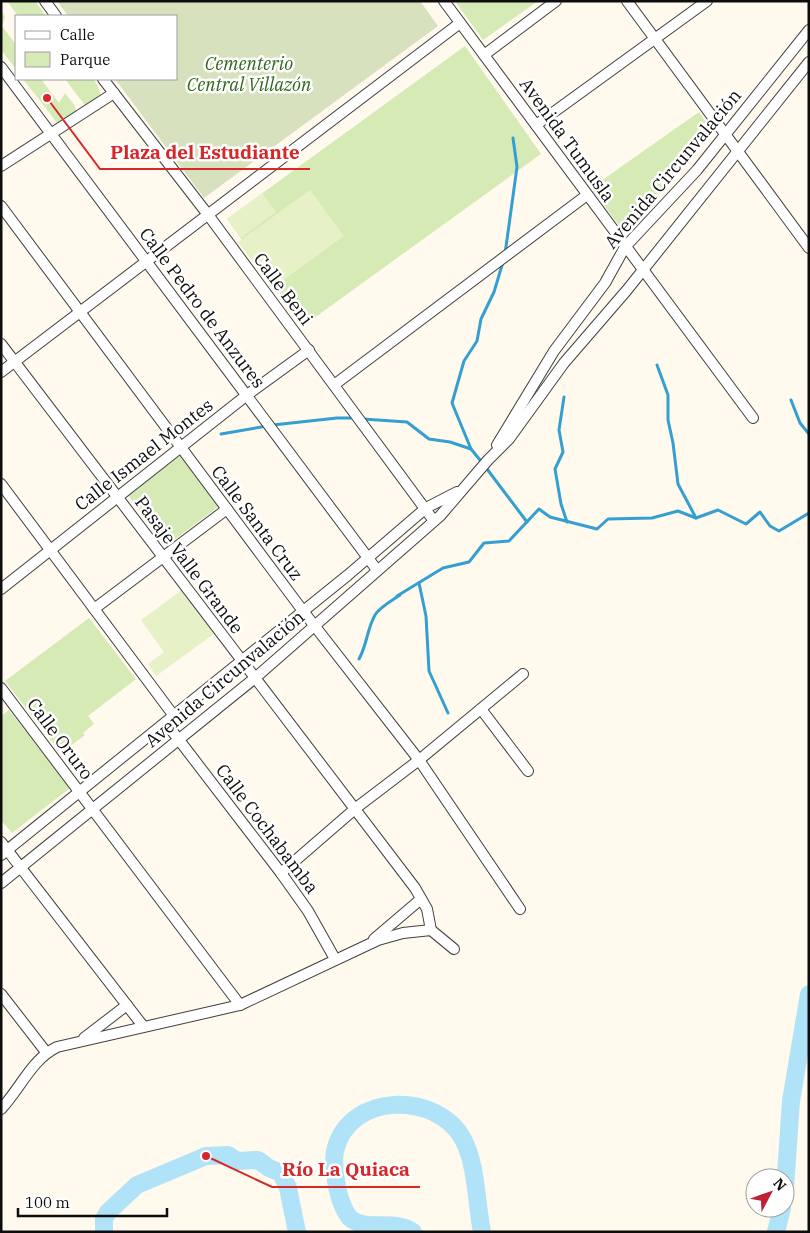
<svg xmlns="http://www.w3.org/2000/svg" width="810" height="1233" font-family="'IBM Plex Serif',serif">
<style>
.green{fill:#d5eab5}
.cemetery{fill:#d8e1bd}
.pitch{fill:#e6f1c7}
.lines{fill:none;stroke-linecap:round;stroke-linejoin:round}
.stream{stroke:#349fd1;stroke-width:3}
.river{stroke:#b0e3f8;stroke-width:18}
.minor-casing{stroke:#404040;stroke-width:12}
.minor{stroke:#fff;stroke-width:10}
.labels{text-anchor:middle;stroke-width:5;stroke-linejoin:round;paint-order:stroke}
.park-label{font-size:18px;font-style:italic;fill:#31671b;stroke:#fff}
.street-label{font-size:18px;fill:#0d0d0d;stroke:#fff}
.leader{fill:none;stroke:#d62828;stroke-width:2}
.callout-dot{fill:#d62828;stroke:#fff;stroke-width:2}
.callout-label{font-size:19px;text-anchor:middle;font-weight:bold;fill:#d62828;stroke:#fff;stroke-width:5;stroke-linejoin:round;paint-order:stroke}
</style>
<rect width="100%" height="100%" fill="#fffaed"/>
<!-- green -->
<g class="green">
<polygon points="7,1 35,1 46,16 18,16"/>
<polygon points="455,1 538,1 483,40"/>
<polygon points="1,9 5,17 2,26 16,45 16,69 1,50"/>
<polygon points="465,46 541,154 303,326 227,219"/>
<polygon points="23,79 41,79 59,103 65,93 75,106 76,111 58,124"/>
<polygon points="65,79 93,79 98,86 101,97 88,105 84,104"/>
<polygon points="699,112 712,131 624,232 591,188"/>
<polygon points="181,455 219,506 166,546 128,495"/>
<polygon points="89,618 136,679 88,716 94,724 83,733 85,735 61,753 5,681"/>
<polygon points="9,710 70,788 12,833 1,820 1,716"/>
</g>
<!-- cemetery -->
<polygon class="cemetery" points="57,1 420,1 438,26 204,198 115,79 176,79 176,16 68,16"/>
<!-- pitch -->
<g class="pitch">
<polygon points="310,190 344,236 272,288 238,242"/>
<polygon points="262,193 276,212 241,238 227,219"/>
<polygon points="182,590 214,634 156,676 148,664 164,652 141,620"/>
</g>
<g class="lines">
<!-- stream -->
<g class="stream">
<polyline points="505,254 517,167 513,138"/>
<polyline points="657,365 668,395 668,420 673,443 678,484 696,518"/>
<polyline points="564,397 559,430 563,452 555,469 561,504 567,522"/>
<polyline points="791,400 800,423 809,434"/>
<polyline points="363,419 407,422 429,439 450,442 471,449"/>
<polyline points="273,425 337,418 354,418"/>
<polyline points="221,434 267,426"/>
<polyline points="480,460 471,449 452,403 464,361 477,341 481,319 494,292 503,262"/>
<polyline points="487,469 527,522"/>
<polyline points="419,583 426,616 429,671 448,713"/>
<path d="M359,659C367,645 367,629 375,615C380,607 393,600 400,595L397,596L443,568L469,562L484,543L509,541L539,509L550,517L597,529L608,519L652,518L678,511L696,518L718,510L746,524L760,512L770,526L779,531L809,513"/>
</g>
<!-- river -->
<g class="river">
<polyline points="785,1189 791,1101 809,994"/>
<polyline points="104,1232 104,1219 108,1212 137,1185 206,1156 228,1155 237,1161 258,1160 269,1168 281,1173 288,1188 297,1232"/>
<path d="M413,1232C394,1218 365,1233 349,1217C341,1206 338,1194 336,1181C335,1172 333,1160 335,1151C348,1092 437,1091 463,1139C477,1166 476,1202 482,1232"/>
<polyline points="776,1232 782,1208"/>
</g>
<!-- minor casing -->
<g class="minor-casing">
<g id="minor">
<polyline points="45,1 56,16"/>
<polyline points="444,1 753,418"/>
<polyline points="627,1 809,248"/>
<polyline points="484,55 556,1"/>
<polyline points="1,67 377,570"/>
<polyline points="103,79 209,216 434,521"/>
<polyline points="536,125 707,1"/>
<polyline points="1,166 114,93"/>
<polyline points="1,206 303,611 419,760 520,909"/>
<polyline points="1,344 415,888 427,909 431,930"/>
<polyline points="1,372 460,23"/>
<polyline points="334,385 587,195"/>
<polyline points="497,445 554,351 605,283 625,247 697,170 809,30"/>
<polyline points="1,484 174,716"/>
<polyline points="1,589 247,395 309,350"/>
<polyline points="94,609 227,509"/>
<polyline points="1,688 240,1005"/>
<polyline points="481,709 528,771"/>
<polyline points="166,723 281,873 308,911 335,959"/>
<polyline points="1,842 143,1026"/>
<polyline points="1,855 348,575 426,508 457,492"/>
<polyline points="281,873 356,808 419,760 523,674"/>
<polyline points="1,883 255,678 440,516 488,460 509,439 564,363 627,290 809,62"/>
<polyline points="374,939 421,899"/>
<polyline points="1,994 46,1052"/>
<polyline points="84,1038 127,1005"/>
<path d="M1,1109C20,1089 32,1059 57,1047L240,1005L378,940L403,933L431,930L454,949"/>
</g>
</g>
<!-- minor -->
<use href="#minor" class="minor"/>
</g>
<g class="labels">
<!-- park labels -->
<g class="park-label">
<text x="249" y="70">Cementerio<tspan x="249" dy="21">Central Villazón</tspan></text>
</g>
<!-- street labels -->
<g class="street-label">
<text transform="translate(567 140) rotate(54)" y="6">Avenida Tumusla</text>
<text transform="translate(673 169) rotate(-50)" y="6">Avenida Circunvalación</text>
<text transform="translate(283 289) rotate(53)" y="6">Calle Beni</text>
<text transform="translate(202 308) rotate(53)" y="6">Calle Pedro de Anzures</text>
<text transform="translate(144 455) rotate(-38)" y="6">Calle Ismael Montes</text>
<text transform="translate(257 523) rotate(53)" y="6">Calle Santa Cruz</text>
<text transform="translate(189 565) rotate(53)" y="6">Pasaje Valle Grande</text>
<text transform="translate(225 679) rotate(-40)" y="6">Avenida Circunvalación</text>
<text transform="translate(60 739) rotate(53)" y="6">Calle Oruro</text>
<text transform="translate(267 829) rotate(53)" y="6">Calle Cochabamba</text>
</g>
</g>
<!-- callouts -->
<path class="leader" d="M47 98L100 169H310M206 1156L272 1187H420"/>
<g class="callout-dot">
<circle cx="47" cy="98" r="5"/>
<circle cx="206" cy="1156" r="5"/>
</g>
<g class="callout-label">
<text x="205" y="159">Plaza del Estudiante</text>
<text x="346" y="1176">Río La Quiaca</text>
</g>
<!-- border -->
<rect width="810" height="1233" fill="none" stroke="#0d0d0d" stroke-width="5"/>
<!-- legend -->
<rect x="15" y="15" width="162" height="65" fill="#ffffff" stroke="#9e9e9e"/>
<rect x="25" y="31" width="25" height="8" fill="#ffffff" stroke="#9e9e9e"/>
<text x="60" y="40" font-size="15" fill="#0d0d0d">Calle</text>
<rect x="25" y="52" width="25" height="15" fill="#d5eab5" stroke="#9e9e9e"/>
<text x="60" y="65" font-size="15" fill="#0d0d0d">Parque</text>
<!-- north arrow -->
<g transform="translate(770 1193) rotate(49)"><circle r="24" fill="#ffffff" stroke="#9e9e9e"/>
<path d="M0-4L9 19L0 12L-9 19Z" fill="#c12135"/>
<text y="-8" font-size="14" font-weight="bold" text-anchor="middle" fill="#0d0d0d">N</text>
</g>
<!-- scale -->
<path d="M18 1208v8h149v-8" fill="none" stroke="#0d0d0d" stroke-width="2.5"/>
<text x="25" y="1208" font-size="15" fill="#0d0d0d" stroke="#ffffff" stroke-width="4" paint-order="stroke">100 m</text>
</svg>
